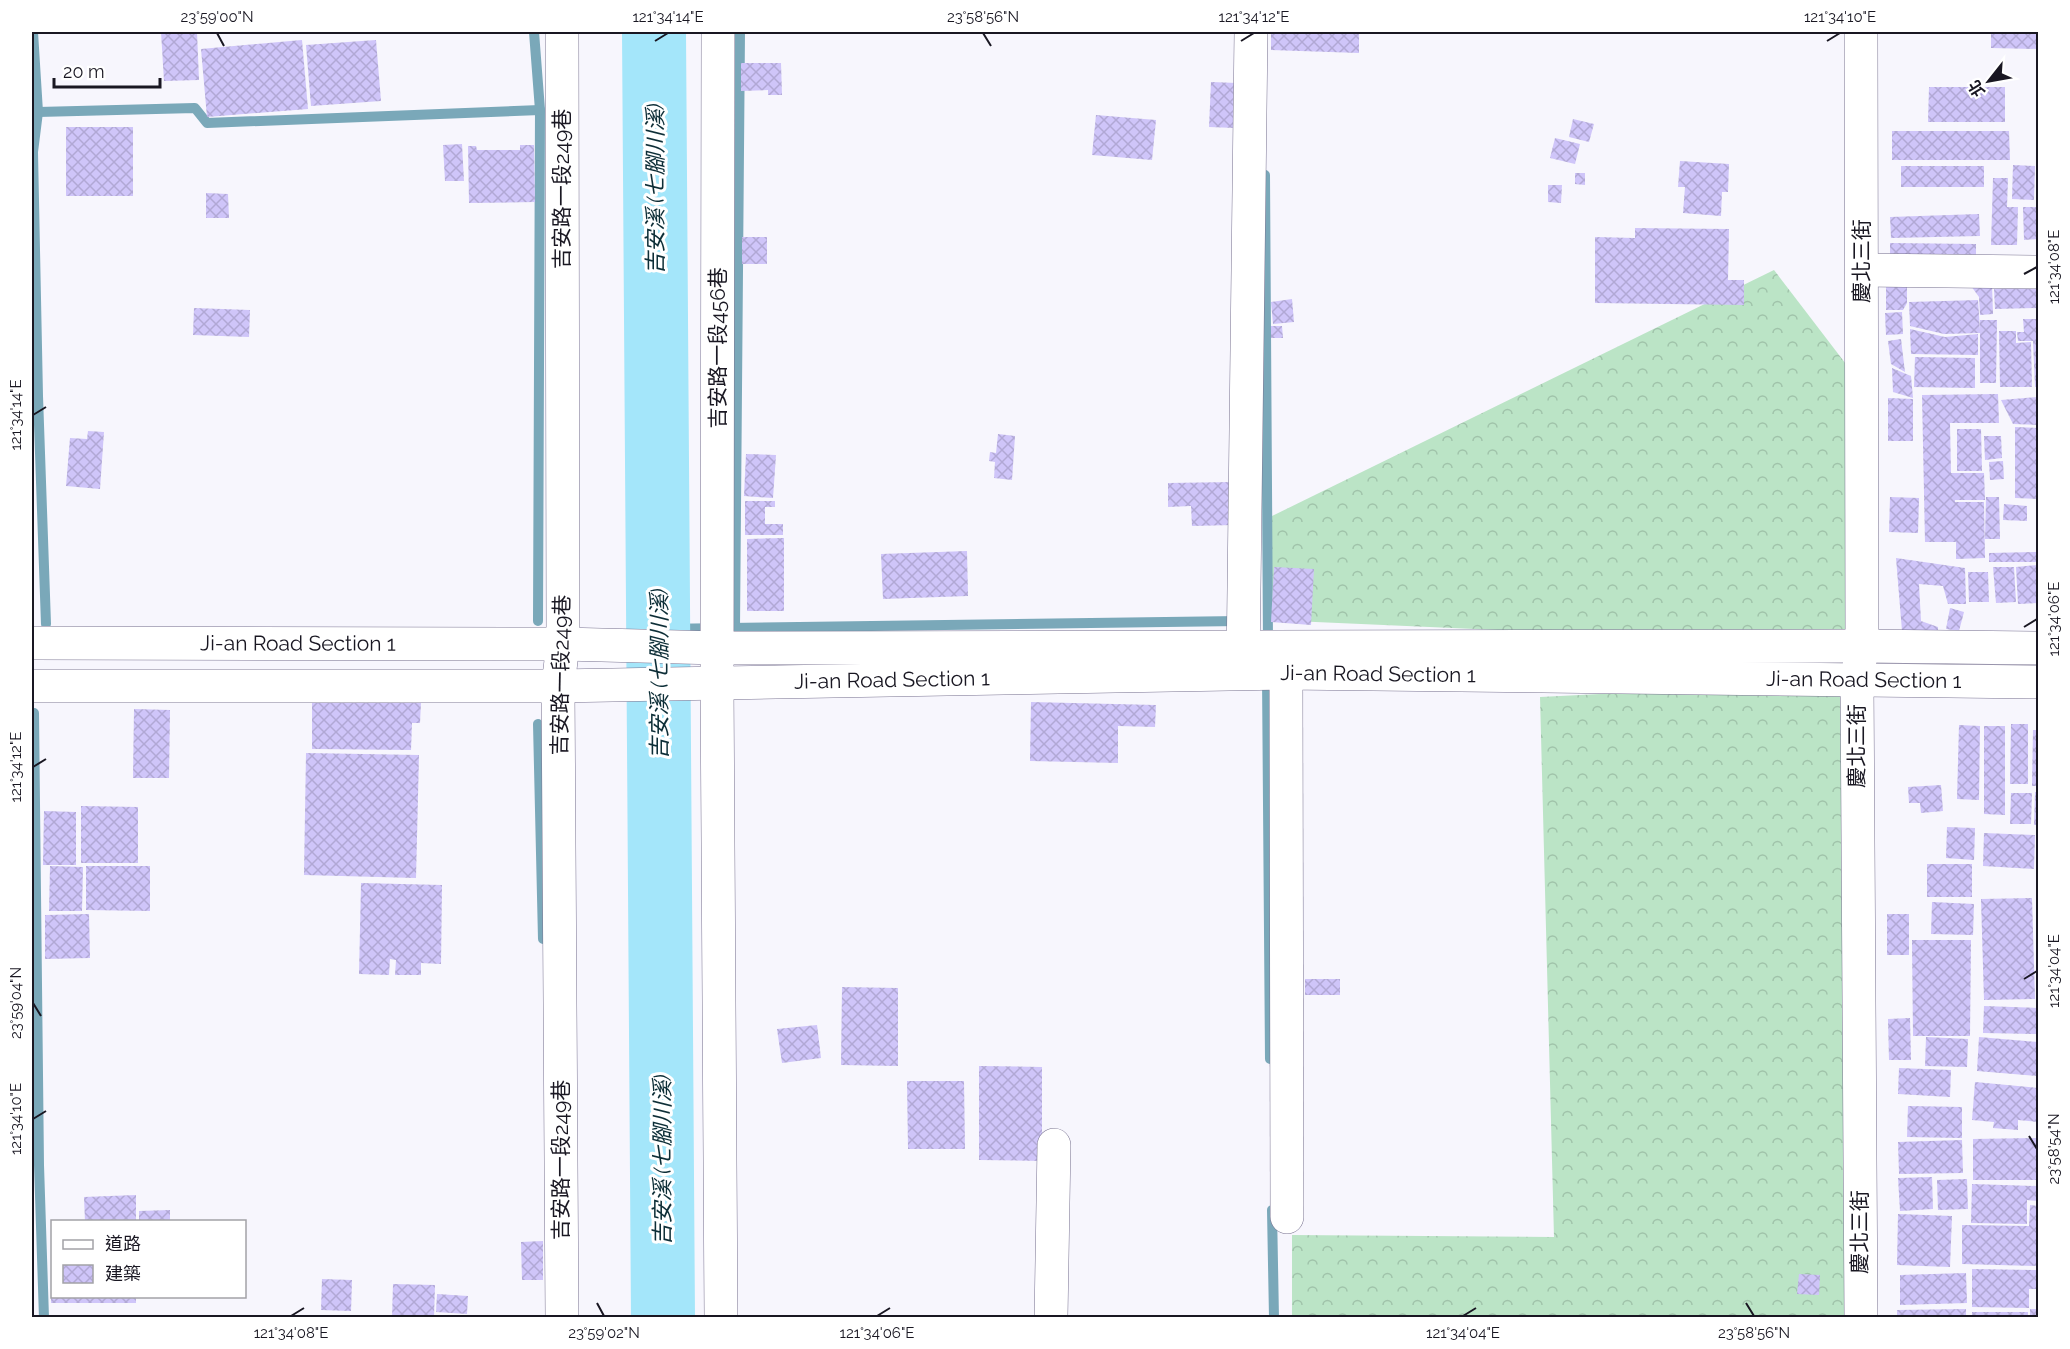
<svg xmlns="http://www.w3.org/2000/svg" width="2070" height="1349" font-family="Raleway,'Noto Sans TC',sans-serif">
<style>
.forest{fill:url(#forest-crowns)}
.lines{fill:none;stroke-linecap:round;stroke-linejoin:round}
.stream{stroke:#7aa8b9;stroke-width:10}
.river{stroke:#a4e6fa;stroke-width:64}
.building{fill:url(#building-cross-hatch)}
.minor-casing{stroke:#797391;stroke-width:34}
.minor{stroke:#fff;stroke-width:33}
.ticks{fill:none;stroke:#191722;stroke-width:2}
.labels{text-anchor:middle;stroke-width:6;stroke-linejoin:round;paint-order:stroke}
.street-label{font-size:21px;fill:#191722;stroke:#fff}
.water-label{font-size:22px;font-style:italic;fill:#0d2e37;stroke:#fff}
.neatline{fill:none;stroke:#191722;stroke-width:2}
.ticks-label{font-size:15px;text-anchor:middle;fill:#191722}
</style>
<defs>
<pattern id="forest-crowns" width="20" height="18" patternUnits="userSpaceOnUse" patternTransform="scale(1.5)"><rect width="20" height="18" fill="#bbe4c6"/><path d="M2 6a3 3 0 1 1 6 0M12 15a3 3 0 1 1 6 0" fill="none" stroke="#a0c3aa"/></pattern>
<pattern id="building-cross-hatch" width="8" height="8" patternUnits="userSpaceOnUse" patternTransform="scale(1.5)"><rect width="8" height="8" fill="#cfc5f9"/><path d="M0 0l8 8M0 8l8-8" fill="none" stroke="#b1a8d5"/></pattern>
</defs>
<rect width="100%" height="100%" fill="#f7f6fd"/>
<!-- forest -->
<g class="forest">
<polygon points="1774,270 1862,385 1862,646 1268,620 1268,518"/>
<polygon points="1857,681 1853,1317 1292,1318 1292,1235 1554,1237 1540,697"/>
</g>
<g class="lines">
<!-- stream -->
<g class="stream">
<polyline points="33,32 38,112 33,152 38,396 46,624"/>
<polyline points="534,32 540,110 538,621"/>
<polyline points="38,112 195,108 207,123 540,110"/>
<polyline points="1265,175 1268,642"/>
<polyline points="735,628 740,32"/>
<polyline points="658,629 1240,621"/>
<polyline points="1267,676 1270,1059"/>
<polyline points="34,713 39,1165 44,1318"/>
<polyline points="538,724 543,939"/>
<polyline points="1272,1210 1274,1318"/>
</g>
<!-- river -->
<polyline class="river" points="654,32 663,1318"/>
</g>
<!-- building -->
<g class="building">
<polygon points="161,32 197,32 199,80 164,81"/>
<polygon points="1271,32 1359,32 1359,53 1271,50"/>
<polygon points="1991,32 2038,32 2038,49 1991,48"/>
<polygon points="302,40 308,109 207,117 201,49"/>
<polygon points="376,40 381,101 311,106 306,45"/>
<polygon points="741,63 781,63 782,95 768,95 768,90 741,91"/>
<polygon points="1211,82 1237,83 1235,128 1209,127"/>
<polygon points="1929,87 2005,87 2005,122 1928,122"/>
<polygon points="1096,115 1156,120 1152,160 1092,155"/>
<polygon points="1573,119 1594,124 1589,142 1569,137"/>
<rect x="66" y="127" width="67" height="69"/>
<polygon points="1892,131 2009,131 2010,160 1892,160"/>
<polygon points="1555,138 1580,144 1575,164 1550,158"/>
<polygon points="462,144 464,181 445,181 443,145"/>
<polygon points="520,145 534,145 535,202 469,203 468,146 476,146 477,150 520,150"/>
<polygon points="1680,161 1729,164 1728,192 1722,192 1721,216 1683,213 1685,187 1678,187"/>
<polygon points="2013,165 2035,166 2034,200 2012,199"/>
<rect x="1901" y="166" width="83" height="21"/>
<polygon points="1575,173 1585,173 1585,185 1575,184"/>
<polygon points="1993,178 2008,178 2007,207 2018,207 2017,245 1991,245"/>
<polygon points="1548,185 1562,185 1561,203 1548,202"/>
<polygon points="206,193 228,194 229,218 206,218"/>
<polygon points="2023,207 2038,207 2038,239 2024,240"/>
<polygon points="1979,214 1980,236 1891,238 1890,217"/>
<polygon points="1635,228 1729,229 1728,280 1744,280 1744,305 1595,303 1595,237 1635,238"/>
<rect x="742" y="237" width="25" height="27"/>
<polygon points="1890,243 1976,244 1976,265 1890,264"/>
<polygon points="1886,280 1907,280 1907,303 1903,310 1886,310"/>
<polygon points="1992,284 1993,314 1980,315 1979,297 1971,286"/>
<polygon points="2038,288 2038,308 1995,309 1994,289"/>
<polygon points="1292,299 1294,322 1273,324 1271,302"/>
<polygon points="1978,300 1980,330 1980,320 1997,320 1996,383 1980,383 1980,333 1944,334 1910,326 1909,302"/>
<polygon points="194,308 250,310 249,337 193,335"/>
<polygon points="1902,312 1903,334 1886,335 1885,313"/>
<polygon points="2023,319 2038,319 2038,387 2035,387 2033,341 2018,341 2017,332 2024,332"/>
<polygon points="1271,326 1282,326 1283,338 1271,338"/>
<polygon points="1910,329 1945,337 1978,334 1978,355 1911,354"/>
<polygon points="1999,331 2016,331 2016,343 2031,342 2032,387 2000,387"/>
<polygon points="1901,339 1905,372 1891,364 1888,341"/>
<polygon points="1915,357 1975,358 1975,388 1914,387"/>
<polygon points="1892,368 1911,376 1913,398 1893,392"/>
<polygon points="1998,394 1999,423 1950,423 1951,473 1984,473 1985,500 1955,500 1955,502 1984,502 1985,558 1956,559 1956,542 1925,542 1922,395"/>
<polygon points="2038,397 2038,425 2013,424 2001,400"/>
<polygon points="1888,398 1913,399 1913,441 1888,441"/>
<polygon points="2015,427 2038,428 2038,499 2015,498"/>
<polygon points="1957,429 1981,429 1982,471 1957,471"/>
<polygon points="88,431 104,432 100,489 66,486 70,438 87,439"/>
<polygon points="998,434 1015,436 1012,480 994,478 995,462 989,461 990,452 996,453"/>
<polygon points="1984,436 2001,436 2002,458 1985,460"/>
<polygon points="746,454 776,455 773,498 744,496"/>
<polygon points="2003,461 2004,479 1990,480 1989,462"/>
<polygon points="1234,482 1234,525 1192,526 1191,506 1168,507 1168,483"/>
<polygon points="1890,497 1919,498 1918,533 1889,532"/>
<polygon points="1986,497 1999,497 2000,539 1985,539"/>
<polygon points="745,501 775,501 775,507 765,507 765,524 783,524 783,535 745,535"/>
<polygon points="2004,504 2027,506 2027,521 2003,520"/>
<polygon points="784,538 784,611 747,611 747,539"/>
<polygon points="967,551 968,596 883,599 881,554"/>
<polygon points="2038,552 2038,562 1989,562 1989,553"/>
<polygon points="1896,558 1965,568 1966,604 1948,604 1943,586 1919,584 1921,621 1938,627 1938,646 1902,631"/>
<polygon points="2038,565 2038,603 2018,604 2016,567"/>
<polygon points="1274,567 1314,569 1311,625 1271,622"/>
<polygon points="1993,567 2014,567 2016,602 1996,603"/>
<polygon points="1968,572 1988,572 1989,602 1969,602"/>
<polygon points="1950,608 1964,612 1959,631 1946,629"/>
<polygon points="312,701 421,702 420,723 412,723 411,750 312,749"/>
<polygon points="1031,702 1156,705 1155,727 1118,726 1118,763 1030,761"/>
<polygon points="134,709 170,710 169,778 133,778"/>
<polygon points="2011,724 2028,724 2028,784 2010,784"/>
<polygon points="1959,725 1980,726 1979,800 1957,799"/>
<polygon points="1984,726 2005,726 2005,815 1984,814"/>
<polygon points="2033,730 2038,730 2038,786 2032,786"/>
<polygon points="306,753 419,755 416,878 304,875"/>
<polygon points="1941,785 1943,811 1921,813 1920,803 1909,803 1908,787"/>
<polygon points="2035,792 2038,792 2038,825 2034,825"/>
<polygon points="2011,793 2032,793 2031,824 2010,824"/>
<polygon points="81,806 138,807 138,863 81,863"/>
<polygon points="44,811 76,812 76,865 43,865"/>
<polygon points="1947,827 1975,828 1974,860 1946,858"/>
<polygon points="1984,833 2035,835 2034,869 1983,866"/>
<rect x="1927" y="864" width="45" height="33"/>
<polygon points="50,866 83,867 82,911 49,911"/>
<polygon points="86,866 150,866 150,911 86,910"/>
<polygon points="361,883 442,885 441,964 421,963 421,975 395,975 396,960 390,959 389,975 359,974"/>
<polygon points="2032,898 2035,999 1984,1000 1981,899"/>
<polygon points="1932,902 1974,904 1973,935 1931,934"/>
<polygon points="89,914 90,958 45,959 45,915"/>
<rect x="1887" y="914" width="22" height="41"/>
<polygon points="1912,940 1971,940 1970,1036 1913,1036"/>
<rect x="1305" y="979" width="35" height="16"/>
<polygon points="842,987 898,988 898,1066 841,1065"/>
<polygon points="1984,1006 2038,1008 2038,1034 1983,1033"/>
<polygon points="1910,1018 1911,1060 1889,1060 1888,1019"/>
<polygon points="817,1025 821,1058 782,1063 777,1029"/>
<polygon points="1926,1037 1968,1039 1967,1067 1925,1066"/>
<polygon points="1979,1037 2038,1042 2038,1076 1977,1071"/>
<polygon points="979,1066 1042,1067 1042,1161 979,1160"/>
<polygon points="1899,1068 1951,1070 1950,1097 1898,1094"/>
<polygon points="907,1081 964,1081 965,1149 908,1149"/>
<polygon points="1975,1082 2038,1088 2038,1122 2018,1120 2018,1130 1993,1128 1994,1122 1972,1120"/>
<polygon points="1908,1106 1962,1107 1962,1138 1907,1137"/>
<polygon points="2038,1138 2038,1180 1973,1180 1973,1139"/>
<polygon points="1962,1140 1963,1173 1899,1174 1898,1142"/>
<polygon points="1932,1177 1933,1209 1900,1211 1898,1178"/>
<polygon points="1967,1179 1968,1209 1938,1210 1937,1180"/>
<polygon points="1972,1184 2038,1186 2038,1201 2027,1200 2027,1224 1971,1223"/>
<polygon points="136,1195 136,1222 85,1222 84,1197"/>
<polygon points="2030,1205 2038,1206 2038,1266 1962,1264 1962,1225 2029,1226"/>
<polygon points="170,1210 170,1222 139,1222 139,1211"/>
<polygon points="1898,1214 1952,1216 1950,1267 1897,1265"/>
<polygon points="543,1241 543,1280 522,1280 521,1242"/>
<polygon points="1972,1269 2038,1270 2038,1289 2029,1289 2029,1308 1972,1307"/>
<polygon points="1966,1273 1967,1303 1900,1305 1900,1275"/>
<polygon points="1799,1274 1820,1275 1819,1295 1797,1294"/>
<polygon points="322,1279 352,1280 351,1311 321,1310"/>
<polygon points="393,1284 435,1285 434,1318 392,1318"/>
<polygon points="437,1294 468,1296 467,1314 436,1312"/>
<rect x="51" y="1296" width="85" height="7"/>
<polygon points="1966,1309 1966,1318 1897,1318 1897,1310"/>
<rect x="2030" y="1309" width="8" height="9"/>
<rect x="1972" y="1312" width="56" height="6"/>
</g>
<g class="lines">
<!-- minor casing -->
<g class="minor-casing">
<g id="minor">
<polyline points="718,32 717,684 721,1318"/>
<polyline points="1861,32 1862,646 1857,681 1861,1318"/>
<polyline points="1862,270 2038,272"/>
<path id="s1" d="M32,643L563,644L718,648L1862,646L2038,648"/>
<polyline points="1243,668 1251,32"/>
<polyline points="1286,673 1287,1217"/>
<path id="s2" d="M32,686H558L1286,673L2038,682"/>
<polyline points="562,1318 558,686 563,644 562,32"/>
<polyline points="1051,1318 1054,1145"/>
</g>
</g>
<!-- minor -->
<use href="#minor" class="minor"/>
</g>
<!-- ticks -->
<path class="ticks" d="M217,33L224,46M983,33L991,46M655,41L668,33M1241,41L1254,33M1827,41L1840,33M2024,274L2037,267M33,415L46,407M2024,627L2037,619M33,767L46,759M2024,979L2037,971M33,1003L41,1016M33,1119L46,1111M2029,1136L2037,1149M597,1303L604,1316M1746,1303L1754,1316M291,1316L304,1308M877,1316L890,1308M1463,1316L1476,1308"/>
<g class="labels">
<!-- street labels -->
<g class="street-label">
<text transform="translate(562 189) rotate(-90)" y="7">吉安路一段249巷</text>
<text transform="translate(1862 261) rotate(-90)" y="7">慶北三街</text>
<text transform="translate(718 348) rotate(-90)" y="7">吉安路一段456巷</text>
<text dy="7" stroke="none"><textPath href="#s1" startOffset="266">Ji-an Road Section 1</textPath></text>
<text dy="7" stroke="none"><textPath href="#s2" startOffset="1346">Ji-an Road Section 1</textPath></text>
<text transform="translate(561 675) rotate(-89)" y="7">吉安路一段249巷</text>
<text dy="7" stroke="none"><textPath href="#s2" startOffset="860">Ji-an Road Section 1</textPath></text>
<text dy="7" stroke="none"><textPath href="#s2" startOffset="1832">Ji-an Road Section 1</textPath></text>
<text transform="translate(1857 746) rotate(-90)" y="7">慶北三街</text>
<text transform="translate(561 1160) rotate(-90)" y="7">吉安路一段249巷</text>
<text transform="translate(1860 1232) rotate(-90)" y="7">慶北三街</text>
</g>
<!-- water labels -->
<g class="water-label">
<text transform="translate(655 189) rotate(-90)" y="8">吉安溪 (七腳川溪)</text>
<text transform="translate(659 674) rotate(-90)" y="8">吉安溪 (七腳川溪)</text>
<text transform="translate(662 1160) rotate(-90)" y="8">吉安溪 (七腳川溪)</text>
</g>
</g>
<!-- border -->
<rect width="2070" height="1349" fill="none" stroke="#ffffff" stroke-width="66"/>
<!-- legend -->
<rect x="51" y="1220" width="195" height="78" fill="#ffffff" stroke="#a3a2a7" stroke-width="1.5"/>
<rect x="63" y="1240" width="30" height="9" fill="#ffffff" stroke="#a3a2a7" stroke-width="1.5"/>
<text x="105" y="1250" font-size="18" fill="#191722">道路</text>
<rect x="63" y="1265" width="30" height="18" fill="url(#building-cross-hatch)" stroke="#a3a2a7" stroke-width="1.5"/>
<text x="105" y="1280" font-size="18" fill="#191722">建築</text>
<!-- north arrow -->
<g transform="translate(1989 81) rotate(239)" stroke="#ffffff" stroke-width="4.5" paint-order="stroke">
<path d="M0-4.5L10 22L0 15L-10 22Z" fill="#191722"/>
<text y="-9" font-size="16" font-weight="bold" text-anchor="middle" fill="#191722">北</text>
</g>
<!-- scale -->
<path d="M54 78v9h106v-9" fill="none" stroke="#191722" stroke-width="3"/>
<text x="63" y="78" font-size="18" fill="#191722" stroke="#ffffff" stroke-width="4.5" paint-order="stroke">20 m</text>
<rect x="33" y="33" width="2004" height="1283" class="neatline"/>
<g class="ticks-label">
<text x="217" y="22">23°59'00"N</text>
<text x="668" y="22">121°34'14"E</text>
<text x="983" y="22">23°58'56"N</text>
<text x="1254" y="22">121°34'12"E</text>
<text x="1840" y="22">121°34'10"E</text>
<text transform="translate(2054 267) rotate(-90)" y="5">121°34'08"E</text>
<text transform="translate(16 415) rotate(-90)" y="5">121°34'14"E</text>
<text transform="translate(2054 619) rotate(-90)" y="5">121°34'06"E</text>
<text transform="translate(16 767) rotate(-90)" y="5">121°34'12"E</text>
<text transform="translate(2054 971) rotate(-90)" y="5">121°34'04"E</text>
<text transform="translate(16 1003) rotate(-90)" y="5">23°59'04"N</text>
<text transform="translate(16 1119) rotate(-90)" y="5">121°34'10"E</text>
<text transform="translate(2054 1149) rotate(-90)" y="5">23°58'54"N</text>
<text x="291" y="1338">121°34'08"E</text>
<text x="604" y="1338">23°59'02"N</text>
<text x="877" y="1338">121°34'06"E</text>
<text x="1463" y="1338">121°34'04"E</text>
<text x="1754" y="1338">23°58'56"N</text>
</g>
</svg>
